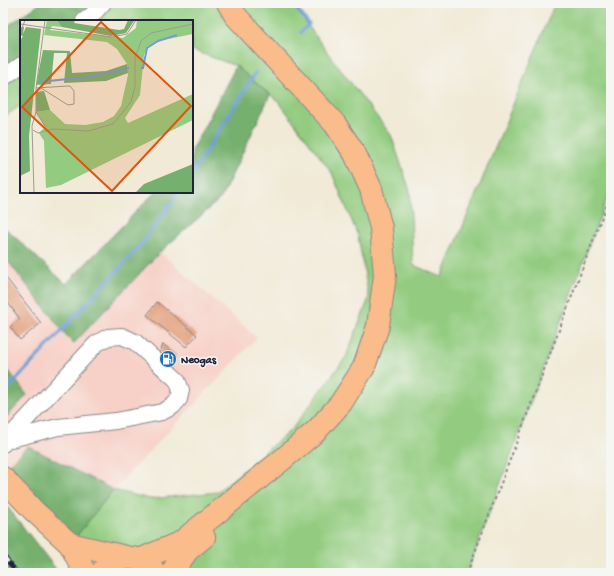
<svg xmlns="http://www.w3.org/2000/svg" width="614" height="576" font-family="'Gochi Hand',sans-serif">
<style>
.built{fill:#f7d1c7}
.green{fill:#93cc80;stroke:#5a775e}
.forest{fill:#76b06e;stroke:#4c6954}
.lines{fill:none;stroke-linecap:round;stroke-linejoin:round}
.stream{stroke:#6f9ed8;stroke-width:3.5}
.building{fill:#e1966f}
.minor-casing{stroke:#8a8689;stroke-width:18}
.highway-casing{stroke:#8a8689;stroke-width:24}
.path{stroke:#8a8689;stroke-width:2;stroke-dasharray:3 3;stroke-linecap:butt}
.minor{stroke:#fff;stroke-width:16}
.highway{stroke:#f9bc8a;stroke-width:22}
.rail-casing{stroke:#22223b;stroke-width:4.5}
.rail{stroke:#f6f6f2;stroke-width:3;stroke-dasharray:9;stroke-linecap:butt}
.labels{text-anchor:middle;stroke-width:3;stroke-linejoin:round;paint-order:stroke}
.poi-label{font-size:11px;font-weight:bold;fill:#22223b;stroke:#f6f6f2;text-anchor:start}
.inset-river{fill:none;stroke:#6f9ed8;stroke-width:2}
.inset-road{fill:none;stroke:#9e9a99;stroke-width:1}
.view{fill:#de560e;fill-opacity:0.15;stroke:#de560e;stroke-width:2}
.inset-edge{fill:none;stroke:#22223b;stroke-width:2}
</style>
<rect width="100%" height="100%" fill="#f6f6f2"/>
<filter id="ink" filterUnits="userSpaceOnUse"><feTurbulence type="fractalNoise" baseFrequency=".025" numOctaves="2"/><feDisplacementMap in="SourceGraphic" scale="8" xChannelSelector="R" yChannelSelector="G"/><feConvolveMatrix kernelMatrix="1 2 1 2 8 2 1 2 1" color-interpolation-filters="sRGB"/></filter>
<filter id="wash" filterUnits="userSpaceOnUse"><feTurbulence type="fractalNoise" baseFrequency=".012" numOctaves="4" result="noise"/><feDisplacementMap in="SourceGraphic" scale="16" xChannelSelector="R" yChannelSelector="G"/><feGaussianBlur stdDeviation="0.9" result="paint"/><feColorMatrix in="noise" values="0 0 0 0 0 0 0 0 0 0 0 0 0 0 0 0 0 1.4 0 .05"/><feComposite in="paint" operator="in"/></filter>
<g filter="url(#wash)">
<rect width="100%" height="100%" fill="#f1ead7"/>
<!-- built -->
<polygon class="built" points="160,252 257,338 113,490 28,446 3,470 3,421 27,395 3,363 3,255 72,344"/>
<!-- green -->
<g class="green">
<polygon points="114,3 292,3 327,52 391,135 410,191 413,265 442,277 555,3 611,3 611,187 467,573 155,573 70,544 113,490 150,499 217,492 292,429 346,357 369,298 358,236 332,173 279,102 236,66 192,50 192,21 93,21"/>
<polygon points="21,73 21,105 3,118 3,86"/>
<polygon points="121,565 147,573 108,573"/>
</g>
<!-- forest -->
<g class="forest">
<polygon points="41,3 95,3 85,14 75,21 21,21 21,57 3,68 3,29"/>
<polygon points="236,66 270,95 221,198 160,252 73,344 3,255 3,226 66,284 155,192 192,192 192,150"/>
<polygon points="3,363 27,395 3,421"/>
<polygon points="28,446 113,490 70,544 3,470"/>
<polygon points="3,501 59,573 3,573"/>
</g>
<g class="lines">
<!-- stream -->
<g class="stream">
<polyline points="292,3 309,24 301,32"/>
<polyline points="192,174 256,72"/>
<polyline points="3,394 140,246 179,192"/>
</g>
</g>
<g id="blocks">
<!-- building -->
<g class="building">
<polygon points="3,274 41,323 20,340 10,327 20,319 8,303 3,307"/>
<polygon points="157,302 197,335 186,347 147,315"/>
<polygon points="163,344 176,355 167,382 154,371"/>
</g>
</g>
</g>
<g filter="url(#ink)">
<use href="#blocks" fill-opacity="0" stroke="#8a8689" stroke-width="1"/>
<g class="lines">
<!-- minor casing -->
<g class="minor-casing">
<g id="minor">
<polyline points="84,21 92,15 103,3"/>
<polyline points="3,78 21,65"/>
<polyline points="3,444 96,344 108,337 122,336 135,342 177,380 181,390 179,399 173,406 162,412 116,421 58,427 7,440"/>
</g>
</g>
<!-- highway casing -->
<g class="highway-casing">
<g id="highway">
<polyline points="3,478 34,511 70,544 85,573"/>
<polyline points="70,544 130,558"/>
<polyline points="139,560 181,542 283,459 316,431 341,403 364,367 378,326 385,275 381,228 371,189 355,154 335,124 235,15 228,3"/>
<path d="M101,573C114,555 143,551 155,573"/>
<polyline points="171,573 188,550 204,537"/>
</g>
</g>
<!-- path -->
<polyline class="path" points="467,573 611,193"/>
<!-- minor -->
<use href="#minor" class="minor"/>
<!-- highway -->
<use href="#highway" class="highway"/>
<!-- rail casing -->
<g class="rail-casing">
<polyline id="rail" points="3,555 17,573"/>
</g>
<!-- rail -->
<use href="#rail" class="rail"/>
</g>
</g>
<!-- icons -->
<defs>
<g id="fuel-disc" transform="scale(0.9)"><circle r="9.5" fill="#1f6fb2" stroke="#f6f6f2"/><path d="M-5.5-6h7V0h2V4h1.3V-2.5L3-4.5l.8-.8L6-3V5H2.5V1h-1V6h-7ZM-4.2-4.7v3.2H.2V-4.7Z" fill="#fff"/></g>
</defs>
<g fill-rule="evenodd">
<use href="#fuel-disc" x="168" y="359"/>
</g>
<g class="labels">
<!-- poi labels -->
<g class="poi-label">
<text x="181" y="363">Neogas</text>
</g>
</g>
<!-- overview -->
<g transform="translate(20 20)">
<rect width="173" height="173" fill="#f1ead7"/>
<path d="M27,0H37L42,4V7L32,6L30,10L103,18L116,8L117,0H173V14L138,21L127,28L124,35L120,75L105,98L108,103L173,74V100L41,165L26,168L24,121L19,113L25,107L16,92L30,90L45,104L65,105L83,102L94,96L101,86L108,55L107,44L97,29L87,22L24,15Z" fill="#93cc80"/>
<path d="M37,0H55L54,3L99,10L104,9L108,0L114,1L106,13L91,16L42,7ZM0,7H4L3,14L6,7L21,9L9,116L10,151L0,156V21L3,16L0,15ZM23,30L50,31L52,53L86,51L107,44L108,53L86,61L44,63L47,33H34L31,64L16,65ZM24,71L30,90L16,92V72ZM173,144V173H115L124,164Z" fill="#76b06e"/>
<path class="inset-river" d="M121,48H123L127,28L138,21L157,15M19,62L68,57L109,48"/>
<path class="inset-road" d="M0,4L92,17L107,14L116,0M0,14L5,0M16,68L48,66H50L54,71V84L48,85L21,68M16,92L25,106M13,110L18,113L33,109L68,111L93,104L111,82L115,67V38L121,21L131,13L173,4M14,173L12,106L16,92V68L25,0"/>
<path class="view" d="M81,2L171,86L92,171L2,87Z"/>
<rect width="173" height="173" class="inset-edge"/>
</g>
<!-- margin -->
<rect width="614" height="576" fill="none" stroke="#f6f6f2" stroke-width="16"/>
</svg>
